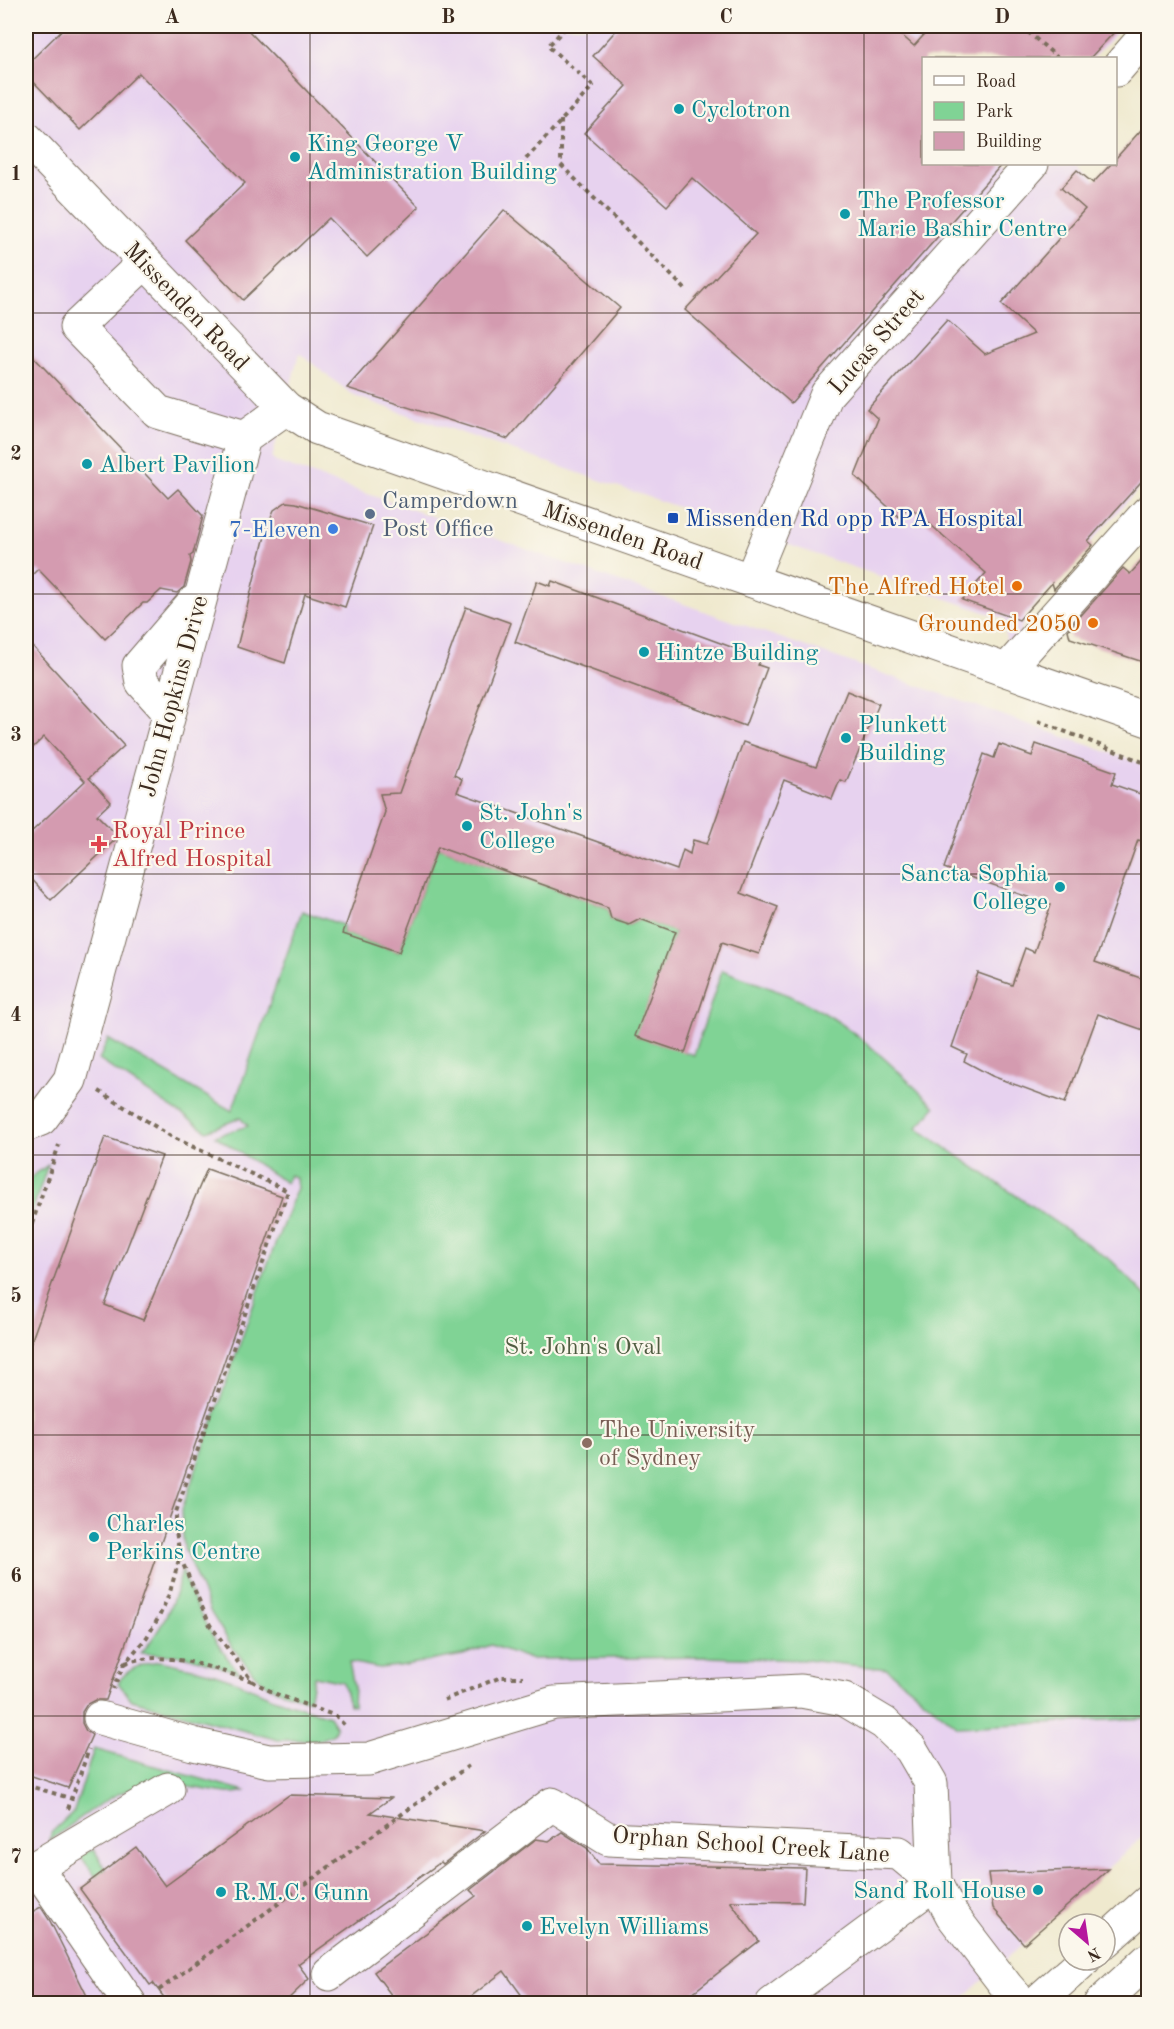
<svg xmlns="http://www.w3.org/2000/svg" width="1174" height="2029" font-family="'Old Standard TT',serif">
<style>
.built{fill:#e7d2ef}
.green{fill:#80d395;stroke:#5e7e5a;stroke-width:1.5}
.building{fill:#d49bb0}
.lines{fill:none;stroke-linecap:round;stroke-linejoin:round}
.minor-casing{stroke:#7a6d5c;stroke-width:35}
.highway-casing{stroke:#7a6d5c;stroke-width:35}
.path{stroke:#7a6d5c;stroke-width:4;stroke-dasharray:4.5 4.5;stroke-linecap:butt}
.minor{stroke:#fff;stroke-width:33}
.highway{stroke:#fff;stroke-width:33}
.grid{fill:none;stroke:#3b2a1e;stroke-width:1.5;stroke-opacity:0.55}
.culture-dot{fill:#0f9aa8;stroke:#fbf7ec;stroke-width:2}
.service-dot{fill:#5c6f8a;stroke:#fbf7ec;stroke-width:2}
.transit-dot{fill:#1a4fb4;stroke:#fbf7ec;stroke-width:2}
.shop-dot{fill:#3f7fe0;stroke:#fbf7ec;stroke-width:2}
.food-dot{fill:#e8710a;stroke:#fbf7ec;stroke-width:2}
.health-dot{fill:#e0444e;stroke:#fbf7ec;stroke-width:2}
.education-dot{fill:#8d6e63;stroke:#fbf7ec;stroke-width:2}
.labels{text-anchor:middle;stroke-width:4.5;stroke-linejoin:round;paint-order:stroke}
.culture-label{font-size:24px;fill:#0d838f;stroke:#fbf7ec;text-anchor:start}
.street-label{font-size:24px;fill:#3b2a1e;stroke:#fbf7ec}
.service-label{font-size:24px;fill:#4e5e75;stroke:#fbf7ec;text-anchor:start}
.transit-label{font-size:24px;fill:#164399;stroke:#fbf7ec;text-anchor:start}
.shop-label{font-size:24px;fill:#366cbe;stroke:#fbf7ec;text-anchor:end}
.food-label{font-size:24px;fill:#c56008;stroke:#fbf7ec;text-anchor:end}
.health-label{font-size:24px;fill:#be3a42;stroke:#fbf7ec;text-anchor:start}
.park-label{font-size:24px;fill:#505d42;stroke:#fbf7ec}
.education-label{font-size:24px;fill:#785e54;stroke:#fbf7ec;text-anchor:start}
.neatline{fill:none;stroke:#3b2a1e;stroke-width:2}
.grid-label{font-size:20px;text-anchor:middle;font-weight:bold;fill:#3b2a1e}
</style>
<rect width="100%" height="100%" fill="#fbf7ec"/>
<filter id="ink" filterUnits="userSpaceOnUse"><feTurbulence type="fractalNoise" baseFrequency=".0167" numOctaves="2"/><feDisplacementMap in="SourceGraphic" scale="12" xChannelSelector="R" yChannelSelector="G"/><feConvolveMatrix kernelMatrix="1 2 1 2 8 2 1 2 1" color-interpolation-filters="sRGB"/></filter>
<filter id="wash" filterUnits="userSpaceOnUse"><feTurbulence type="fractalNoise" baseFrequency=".008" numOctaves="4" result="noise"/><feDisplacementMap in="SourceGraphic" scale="24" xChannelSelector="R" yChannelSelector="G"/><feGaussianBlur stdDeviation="1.35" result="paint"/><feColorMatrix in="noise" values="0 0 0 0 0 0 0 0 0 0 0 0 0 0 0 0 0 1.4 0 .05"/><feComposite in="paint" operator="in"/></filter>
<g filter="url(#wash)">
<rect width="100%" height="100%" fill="#efe9ce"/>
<!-- built -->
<polygon class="built" points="26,26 1123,26 1093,58 924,58 924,164 1076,164 1148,226 1148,478 1026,615 1007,670 1005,619 354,396 299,353 272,458 276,462 1148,766 1148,1832 957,2003 26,2004"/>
<!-- green -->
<g class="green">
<path d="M438,847L608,908L611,920L629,925L641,919L675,932L636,1036L694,1055L722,970C758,984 798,996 831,1017C870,1042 902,1075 935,1107L917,1128L1112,1261L1148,1298V1718L958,1727L887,1669L806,1660L704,1657L530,1659L491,1645L463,1655L399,1666L379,1668L349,1662L354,1687L353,1706L349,1705L343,1682L314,1676L309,1700L277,1690L267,1685L255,1675L233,1648L211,1613L184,1548L181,1512L268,1263L297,1188L296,1178L290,1175L286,1183L215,1136L248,1126L240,1118L207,1131L99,1060L108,1039L232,1111L302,911L343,925V933L399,952Z"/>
<polygon points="48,1165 26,1229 26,1181"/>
<path d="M182,1570C195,1608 213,1643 240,1673L187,1656L141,1653C162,1630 175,1601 182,1570Z"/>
<path d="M160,1661L206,1671L232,1680L273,1698L329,1716L336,1727L334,1734L319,1740H278L132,1700L118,1683C126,1669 144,1663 160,1661Z"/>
<path d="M94,1749L245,1791C227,1797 206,1788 186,1787C170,1786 152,1783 136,1787C107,1795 75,1823 50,1840L51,1833L74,1811Z"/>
<polygon points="94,1850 106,1869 96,1877 79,1854"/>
</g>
<g id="blocks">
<!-- building -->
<g class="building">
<polygon points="66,26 244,26 419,207 367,257 329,218 243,300 185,240 245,183 139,73 80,130 26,74 26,65"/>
<polygon points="620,26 891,26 914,46 932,26 1120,26 1090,58 924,58 924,164 1002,164 791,403 685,310 756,234 692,178 667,206 584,133 627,86 593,56"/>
<polygon points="1149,121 1149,473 1088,541 1093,545 1054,589 1052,583 1019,620 962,600 986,573 909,506 899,517 855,476 878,419 867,409 947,320 985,354 1034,334 1001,304 1085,209 1061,188 1077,170 1093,183 1111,164 1116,164 1116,158"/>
<polygon points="504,210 620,308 508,439 347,388"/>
<polygon points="26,349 168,498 178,489 203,516 193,554 190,556 191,562 184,587 177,593 161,590 147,603 143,603 105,639 38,569 26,581"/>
<polygon points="286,502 296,503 373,526 345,607 305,594 285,663 237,647 268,524 274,510"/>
<polygon points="1149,553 1149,664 1070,638 1068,630 1123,568 1130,574"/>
<polygon points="537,581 550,586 552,581 761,658 758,665 767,668 745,726 515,642"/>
<polygon points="466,607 511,623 454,775 462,779 457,792 677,870 683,850 690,854 693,840 707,844 743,742 816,767 847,691 879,704 846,782 840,780 832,799 784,780 741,893 778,907 759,954 722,942 685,1053 635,1036 675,932 640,919 629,925 611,919 608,908 438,847 399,952 343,933 385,812 380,794 399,793"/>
<polygon points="26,639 124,746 89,778 111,802 97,815 117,835 116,839 51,900 26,873 26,837 85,781 44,737 26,754"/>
<polygon points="999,744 1032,756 1036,744 1116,772 1112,784 1149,797 1149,843 1138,840 1095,962 1149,981 1149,1032 1098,1014 1065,1103 992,1076 964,1061 967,1054 952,1047 978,973 1012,985 1025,948 1034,952 1051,905 944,868 984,754 994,758"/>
<polygon points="105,1137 162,1156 105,1305 143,1320 207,1169 282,1196 106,1700 95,1700 87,1704 82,1712 82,1723 86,1731 92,1735 68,1788 26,1774 26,1356"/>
<polygon points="289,1795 391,1798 370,1813 485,1831 443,1864 441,1862 298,1964 309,1979 283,2004 169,2004 153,1983 150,1985 80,1889 136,1847 165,1886"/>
<polygon points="562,1832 587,1848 599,1864 805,1868 803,1902 730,1901 759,1941 678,2004 528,2004 504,1971 461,2004 398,2004 374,1972 476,1896 470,1890 536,1839 549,1841"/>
<polygon points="1109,1869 1024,1944 993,1908 988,1873"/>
<polygon points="41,1907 50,1921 91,2004 26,2004 26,1915"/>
</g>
</g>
</g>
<g filter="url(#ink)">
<use href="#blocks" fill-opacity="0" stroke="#7a6d5c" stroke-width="1.5"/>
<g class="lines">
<!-- minor casing -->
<g class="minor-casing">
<g id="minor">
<polyline points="1116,70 1148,33"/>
<polyline points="26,138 286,408 317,428 1148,720"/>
<polyline points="145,262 76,327 158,412 244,438"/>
<polyline points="751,580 827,394 1032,164"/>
<polyline points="1007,670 1148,512"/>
<polyline points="169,712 142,682 139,666 194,602"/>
<polyline points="26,1125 41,1119 70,1080 244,438 286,408"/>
<polyline points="100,1718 193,1744 269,1761 369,1759 554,1703 801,1691 844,1699 884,1723 911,1749 931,1783 935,1883 772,2004"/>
<polyline points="329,1974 552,1804 608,1839 899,1853 935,1883 952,1915 1007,1987 1022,2004"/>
<polyline points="130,2004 36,1867 168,1789"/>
</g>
</g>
<!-- highway casing -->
<g class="highway-casing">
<g id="highway">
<polyline points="1105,1941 1148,1902"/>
<polyline points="1035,2004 1084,1960"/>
<polyline points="1100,2004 1148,1960"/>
</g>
</g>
<!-- path -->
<g class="path">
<polyline points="1021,26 1058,58"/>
<polyline points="561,120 561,165 687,291"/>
<polyline points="526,159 593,86 548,46 567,26"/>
<polyline points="1038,721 1148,764"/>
<polyline points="99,1091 172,1137 288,1191 176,1512 176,1531 180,1556 170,1592 159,1617 147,1637 124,1664 113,1689"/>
<polyline points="26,1241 59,1145"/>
<polyline points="180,1557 210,1625 252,1681 276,1694 336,1716 346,1727"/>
<path d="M125,1663C166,1649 212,1668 252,1681"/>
<polyline points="444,1700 501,1677 523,1677"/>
<polyline points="26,1785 73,1799"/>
<polyline points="68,1809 89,1749"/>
<polyline points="159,1990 471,1764"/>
</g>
<!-- minor -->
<use href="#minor" class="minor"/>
<!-- highway -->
<use href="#highway" class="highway"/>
</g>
</g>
<!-- grid -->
<path class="grid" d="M310,26V2004M587,26V2004M864,26V2004M26,313H1148M26,594H1148M26,874H1148M26,1155H1148M26,1435H1148M26,1716H1148"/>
<!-- markers -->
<g class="culture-dot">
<circle cx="679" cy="109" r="6"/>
<circle cx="295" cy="157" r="6"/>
<circle cx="845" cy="214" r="6"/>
<circle cx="87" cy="464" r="6"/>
<circle cx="644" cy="652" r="6"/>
<circle cx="846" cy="738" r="6"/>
<circle cx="467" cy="826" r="6"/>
<circle cx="1060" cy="887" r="6"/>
<circle cx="94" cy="1537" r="6"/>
<circle cx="1038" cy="1890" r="6"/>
<circle cx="221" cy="1892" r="6"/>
<circle cx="527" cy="1926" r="6"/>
</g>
<circle class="service-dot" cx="370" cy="514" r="6"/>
<rect class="transit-dot" x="667" y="512" width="12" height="12" rx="3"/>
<circle class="shop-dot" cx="333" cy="529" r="6"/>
<g class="food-dot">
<circle cx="1017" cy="586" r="6"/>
<circle cx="1093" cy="623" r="6"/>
</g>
<path class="health-dot" d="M96 835h6v6h6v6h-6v6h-6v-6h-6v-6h6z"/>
<circle class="education-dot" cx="587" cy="1443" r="6"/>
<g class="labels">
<!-- culture labels -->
<g class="culture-label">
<text x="691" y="117">Cyclotron</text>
<text x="307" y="151">King George V<tspan x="307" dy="28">Administration Building</tspan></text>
<text x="857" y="208">The Professor<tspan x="857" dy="28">Marie Bashir Centre</tspan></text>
<text x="99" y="472">Albert Pavilion</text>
<text x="656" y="660">Hintze Building</text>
<text x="858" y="732">Plunkett<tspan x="858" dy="28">Building</tspan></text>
<text x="479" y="820">St. John's<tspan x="479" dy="28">College</tspan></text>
<text x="1048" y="881" text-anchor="end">Sancta Sophia<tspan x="1048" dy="28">College</tspan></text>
<text x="106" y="1531">Charles<tspan x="106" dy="28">Perkins Centre</tspan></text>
<text x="1026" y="1898" text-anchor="end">Sand Roll House</text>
<text x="233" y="1900">R.M.C. Gunn</text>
<text x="539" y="1934">Evelyn Williams</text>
</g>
<!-- street labels -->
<g class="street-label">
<text transform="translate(187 306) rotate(46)" y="8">Missenden Road</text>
<text transform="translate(876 341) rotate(-49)" y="8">Lucas Street</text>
<text transform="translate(623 535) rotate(19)" y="8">Missenden Road</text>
<text transform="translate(173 696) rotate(-75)" y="8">John Hopkins Drive</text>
<text transform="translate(751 1844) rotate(4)" y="8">Orphan School Creek Lane</text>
</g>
<!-- service labels -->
<g class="service-label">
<text x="382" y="508">Camperdown<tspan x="382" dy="28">Post Office</tspan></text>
</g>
<!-- transit labels -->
<g class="transit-label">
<text x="685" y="526">Missenden Rd opp RPA Hospital</text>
</g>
<!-- shop labels -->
<g class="shop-label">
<text x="321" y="537">7-Eleven</text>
</g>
<!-- food labels -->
<g class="food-label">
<text x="1005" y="594">The Alfred Hotel</text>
<text x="1081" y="631">Grounded 2050</text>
</g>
<!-- health labels -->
<g class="health-label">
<text x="112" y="838">Royal Prince<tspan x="112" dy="28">Alfred Hospital</tspan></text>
</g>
<!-- park labels -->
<g class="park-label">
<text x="583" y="1354">St. John's Oval</text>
</g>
<!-- education labels -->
<g class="education-label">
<text x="599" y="1437">The University<tspan x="599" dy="28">of Sydney</tspan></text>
</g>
</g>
<!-- margin -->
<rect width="1174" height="2029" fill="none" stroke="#fbf7ec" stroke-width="66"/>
<!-- legend -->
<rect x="922" y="57" width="195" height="108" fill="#fbf7ec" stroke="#aea59a" stroke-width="1.5"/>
<rect x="934" y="76" width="30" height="9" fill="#ffffff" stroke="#aea59a" stroke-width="1.5"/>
<text x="976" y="87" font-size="18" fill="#3b2a1e">Road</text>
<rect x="934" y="102" width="30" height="18" fill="#80d395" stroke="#aea59a" stroke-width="1.5"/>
<text x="976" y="117" font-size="18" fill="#3b2a1e">Park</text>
<rect x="934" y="132" width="30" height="18" fill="#d49bb0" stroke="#aea59a" stroke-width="1.5"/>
<text x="976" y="147" font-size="18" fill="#3b2a1e">Building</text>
<!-- north arrow -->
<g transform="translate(1087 1942) rotate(151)"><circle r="28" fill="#fbf7ec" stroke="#aea59a" stroke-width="1.5"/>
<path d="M0-4.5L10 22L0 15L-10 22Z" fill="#b5179e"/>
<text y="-9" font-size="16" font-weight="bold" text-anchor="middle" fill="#3b2a1e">N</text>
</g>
<rect x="33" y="33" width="1108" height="1963" class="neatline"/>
<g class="grid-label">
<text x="172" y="23">A</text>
<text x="448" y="23">B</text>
<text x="726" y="23">C</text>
<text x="1002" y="23">D</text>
<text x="16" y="180">1</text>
<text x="16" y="460">2</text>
<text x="16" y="741">3</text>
<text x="16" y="1021">4</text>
<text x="16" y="1302">5</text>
<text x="16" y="1582">6</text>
<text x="16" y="1863">7</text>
</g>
</svg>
